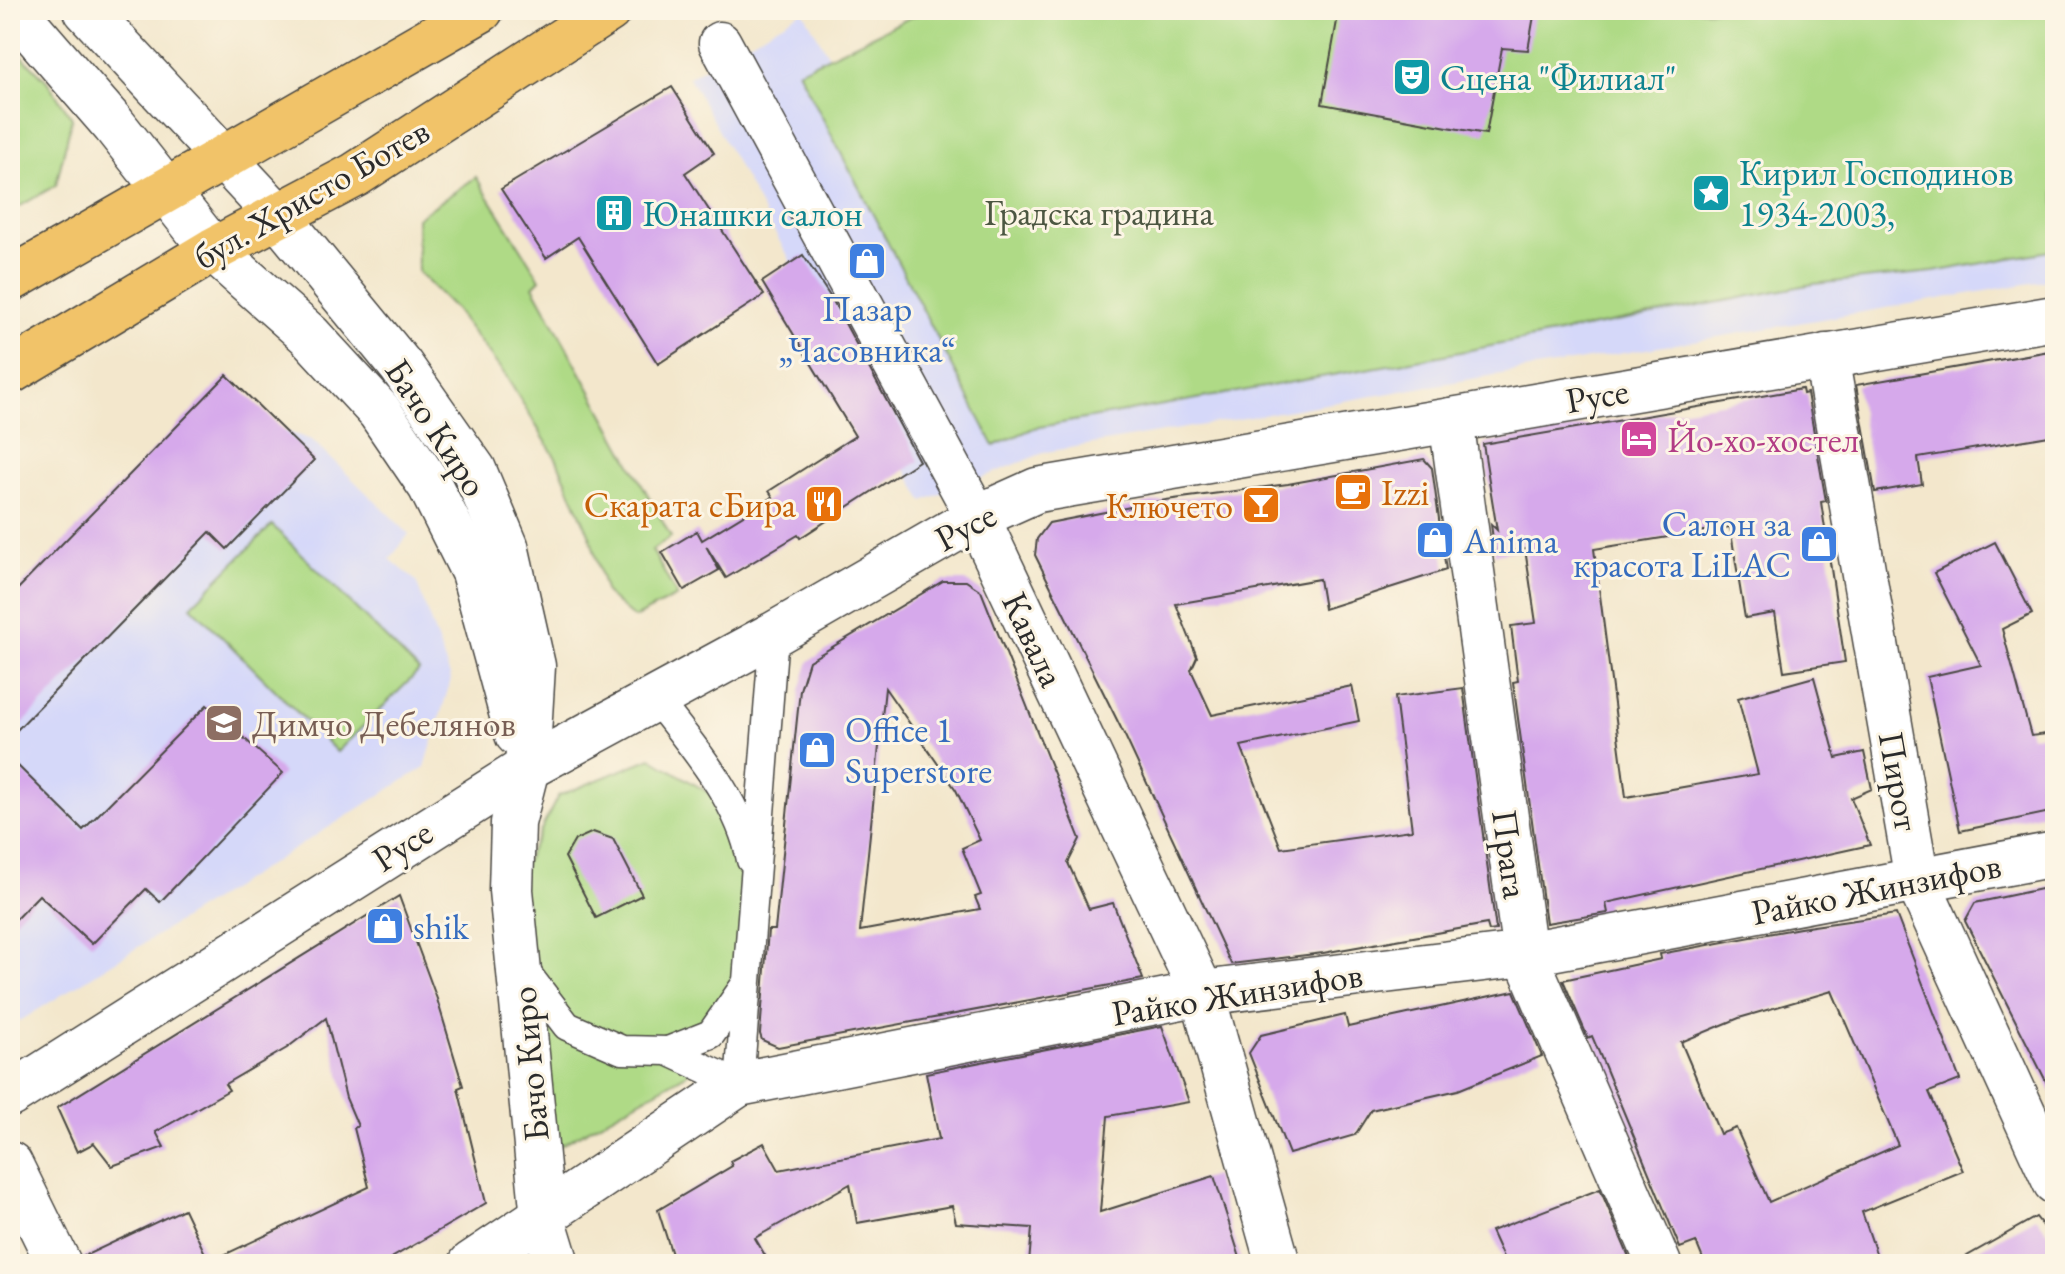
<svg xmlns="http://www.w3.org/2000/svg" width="2065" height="1274" font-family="'EB Garamond',serif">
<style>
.built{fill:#d5d8f9}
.green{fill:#afda86;stroke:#6d8258;stroke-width:2}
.building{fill:#d6a9eb;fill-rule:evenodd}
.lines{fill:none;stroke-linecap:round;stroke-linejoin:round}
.service-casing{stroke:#494743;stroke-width:31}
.pedestrian-casing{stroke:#494743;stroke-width:45}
.minor-casing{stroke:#494743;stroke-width:47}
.tertiary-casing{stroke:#494743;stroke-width:47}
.primary-casing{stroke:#494743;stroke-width:47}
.service{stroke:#fff;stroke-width:28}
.pedestrian{stroke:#fff;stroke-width:42}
.minor{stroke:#fff;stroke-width:44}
.tertiary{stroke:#fff;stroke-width:44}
.primary{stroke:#f1c369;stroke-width:44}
.labels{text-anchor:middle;stroke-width:6;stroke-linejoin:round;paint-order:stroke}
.culture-label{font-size:36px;fill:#0d838f;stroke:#fcf5e5;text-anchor:start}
.street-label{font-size:36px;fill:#2b2b2b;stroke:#fcf5e5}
.park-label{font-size:36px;fill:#4c5742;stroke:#fcf5e5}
.shop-label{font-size:36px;fill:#366cbe;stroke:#fcf5e5;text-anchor:start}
.hotel-label{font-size:36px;fill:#b23c85;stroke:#fcf5e5;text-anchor:start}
.food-label{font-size:36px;fill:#c56008;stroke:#fcf5e5;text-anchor:end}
.education-label{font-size:36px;fill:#785e54;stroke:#fcf5e5;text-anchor:start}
</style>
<rect width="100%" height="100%" fill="#fcf5e5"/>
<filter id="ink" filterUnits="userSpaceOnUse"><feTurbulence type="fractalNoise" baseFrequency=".0125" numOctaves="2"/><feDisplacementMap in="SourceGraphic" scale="16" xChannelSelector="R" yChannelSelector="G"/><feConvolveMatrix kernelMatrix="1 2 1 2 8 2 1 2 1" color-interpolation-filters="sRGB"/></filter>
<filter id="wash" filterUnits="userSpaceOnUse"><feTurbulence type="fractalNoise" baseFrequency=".006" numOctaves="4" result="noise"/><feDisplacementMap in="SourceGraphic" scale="32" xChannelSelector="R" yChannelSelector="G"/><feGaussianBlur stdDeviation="1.8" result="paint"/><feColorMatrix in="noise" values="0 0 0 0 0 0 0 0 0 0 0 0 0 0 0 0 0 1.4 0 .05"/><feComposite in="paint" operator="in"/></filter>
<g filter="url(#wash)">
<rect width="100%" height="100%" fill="#f3e7cc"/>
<!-- built -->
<g class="built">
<polygon points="803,11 914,205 1439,356 1813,284 1933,272 2055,250 2055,279 1046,452 923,501 689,77"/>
<polygon points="282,430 312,440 409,534 390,559 416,581 451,679 425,767 20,1021 10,1007 10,597"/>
</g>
<!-- green -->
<g class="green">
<polygon points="926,10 2055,10 2055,250 1933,272 1813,284 1439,356 1034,428 994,446 798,71"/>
<polygon points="10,44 46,80 72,118 56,185 10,212"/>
<polygon points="476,177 540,279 533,286 671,537 652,550 677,596 634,618 606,594 590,536 557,460 506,376 453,307 418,272 417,218"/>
<polygon points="272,525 419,671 337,752 191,606"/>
<polygon points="651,758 729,805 749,852 746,984 711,1034 669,1050 700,1066 538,1158 511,890 558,796"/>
</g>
<g id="blocks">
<!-- building -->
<g class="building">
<polygon points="1339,10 1535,10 1528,50 1502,48 1486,134 1322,104"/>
<polygon points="672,87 714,153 685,173 764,295 658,364 578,237 546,258 501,189"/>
<polygon points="803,255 833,301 919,461 800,538 798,535 726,578 706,546 719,570 684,590 662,552 697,531 702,540 773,497 769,491 855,436 762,282"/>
<polygon points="2055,350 2055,435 1918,458 1922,484 1875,492 1856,385"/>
<polygon points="227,375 314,460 227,549 210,532 10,737 10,597"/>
<polygon points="1802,389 1803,394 1807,393 1826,501 1821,502 1845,662 1784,671 1775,613 1745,618 1730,527 1594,549 1626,797 1758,774 1738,698 1814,677 1836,758 1864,752 1872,789 1851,798 1870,845 1606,903 1608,913 1546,923 1513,682 1518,681 1511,626 1536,623 1525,549 1495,554 1491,524 1497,530 1483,444"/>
<polygon points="1424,459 1432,468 1446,570 1324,609 1319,579 1176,604 1197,657 1191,670 1212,715 1352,686 1359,721 1241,746 1281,848 1412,830 1395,697 1463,688 1496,930 1489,931 1487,924 1323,953 1231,964 1126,738 1035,555 1037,539 1049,523 1166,500 1288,484"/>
<polygon points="1995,542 2032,614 2002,629 2031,736 2055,733 2055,811 1960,831 1927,677 1981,665 1934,573"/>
<path d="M943,581H966L981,591L1080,839L1068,863L1089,909L1113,903L1143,979L778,1047L762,1040L760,1034L768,930H775L800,690L809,661ZM885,688L956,790L980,840L962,848L981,895L975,897L980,909L860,931Z"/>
<polygon points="207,705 283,773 160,902 146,889 92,944 39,895 10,925 10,758 83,830"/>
<polygon points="593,832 613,839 642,895 596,918 565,857 575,840"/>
<polygon points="2055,886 2055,1099 1965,921 1975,903"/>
<polygon points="399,896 437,999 463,1086 458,1088 486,1203 381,1264 84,1264 82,1257 184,1209 209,1262 369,1187 354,1128 358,1126 346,1098 326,1018 287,1048 225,1084 229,1090 156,1132 164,1147 112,1166 94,1143 77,1152 57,1108"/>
<path d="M1896,914L1960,1080L1929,1092L1963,1171L1862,1212L1877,1256L1834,1264H1705L1696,1242L1680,1248L1603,1062L1592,1036L1588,1038L1563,980L1661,959L1660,954L1800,928ZM1832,991L1898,1145L1769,1202L1736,1128L1720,1134L1681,1042L1739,1018Z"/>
<polygon points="1514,991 1542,1056 1458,1090 1371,1110 1355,1135 1289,1154 1249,1053 1261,1035 1345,1015 1348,1027"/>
<polygon points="1162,1026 1189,1102 1108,1116 1100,1212 1214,1176 1242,1264 1029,1264 1032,1228 956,1223 952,1206 857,1223 850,1184 755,1238 770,1264 675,1264 658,1210 732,1166 730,1161 764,1143 779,1170 939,1139 926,1073"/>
<polygon points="1600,1189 1632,1264 1506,1264 1491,1231"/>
<polygon points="2036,1217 2055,1241 2055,1254 2030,1264 1953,1264"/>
</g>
</g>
</g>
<g filter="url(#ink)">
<use href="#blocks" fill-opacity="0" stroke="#494743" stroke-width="2"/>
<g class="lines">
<!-- service casing -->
<g class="service-casing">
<g id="service">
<path d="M656,699C692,746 740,800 751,860"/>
<polyline points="521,966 567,1026 622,1050 668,1051 739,1084 774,634"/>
<polyline points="668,1051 711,1034 746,984"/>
</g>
</g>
<!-- pedestrian casing -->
<g class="pedestrian-casing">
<polyline id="pedestrian" points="720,43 977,517"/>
</g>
<!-- minor casing -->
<g class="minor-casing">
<g id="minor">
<polyline points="277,215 401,366 474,470 506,546 533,666 527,768 513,823 511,890 543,1218 557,1264"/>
<polyline points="213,250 309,335 379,411 430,486 473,572 517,734"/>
<polyline points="1826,356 1917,880 2055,1182"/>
<polyline points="1451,420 1525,954 1659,1264"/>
<polyline points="977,517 1202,993 1278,1264"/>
<polyline points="10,1095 527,768 774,634 977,517 1037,490 2055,318"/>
<polyline points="10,1164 59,1264"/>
<polyline points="471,1264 739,1084 1202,993 1525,954 2055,854"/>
</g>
</g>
<!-- tertiary casing -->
<g class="tertiary-casing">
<g id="tertiary">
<polyline points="14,10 114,125 213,250"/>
<polyline points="86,10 277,215"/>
</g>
</g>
<!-- primary casing -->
<g class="primary-casing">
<g id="primary">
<polyline points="10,280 481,10"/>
<polyline points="10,372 213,250 355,175 609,10"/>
</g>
</g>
<!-- service -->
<use href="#service" class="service"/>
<!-- pedestrian -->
<use href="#pedestrian" class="pedestrian"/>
<!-- minor -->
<use href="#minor" class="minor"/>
<!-- tertiary -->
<use href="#tertiary" class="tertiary"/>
<!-- primary -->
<use href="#primary" class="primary"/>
</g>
</g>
<!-- icons -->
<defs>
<g id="theatre-square" transform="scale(2)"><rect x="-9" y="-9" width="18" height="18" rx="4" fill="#0f9aa8" stroke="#fcf5e5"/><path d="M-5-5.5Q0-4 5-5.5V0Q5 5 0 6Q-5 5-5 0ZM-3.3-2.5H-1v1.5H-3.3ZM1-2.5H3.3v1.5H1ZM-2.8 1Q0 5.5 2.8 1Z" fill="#fff"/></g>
<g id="sight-square" transform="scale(2)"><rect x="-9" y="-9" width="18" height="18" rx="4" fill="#0f9aa8" stroke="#fcf5e5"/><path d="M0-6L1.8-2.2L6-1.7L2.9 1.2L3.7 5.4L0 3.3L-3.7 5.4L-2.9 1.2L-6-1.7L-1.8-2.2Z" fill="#fff"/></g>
<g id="building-square" transform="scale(2)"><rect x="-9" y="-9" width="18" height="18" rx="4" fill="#0f9aa8" stroke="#fcf5e5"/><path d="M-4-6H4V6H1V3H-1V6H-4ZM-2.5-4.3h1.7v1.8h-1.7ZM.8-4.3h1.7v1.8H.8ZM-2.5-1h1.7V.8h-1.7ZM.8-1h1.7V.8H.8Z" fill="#fff"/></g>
<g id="shop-square" transform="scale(2)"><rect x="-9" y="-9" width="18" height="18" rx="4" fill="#3f7fe0" stroke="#fcf5e5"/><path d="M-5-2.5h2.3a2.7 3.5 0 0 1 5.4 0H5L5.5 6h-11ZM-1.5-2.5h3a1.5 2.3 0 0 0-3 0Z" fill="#fff"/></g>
<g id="hotel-square" transform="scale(2)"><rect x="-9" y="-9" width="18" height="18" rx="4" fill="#d1479c" stroke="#fcf5e5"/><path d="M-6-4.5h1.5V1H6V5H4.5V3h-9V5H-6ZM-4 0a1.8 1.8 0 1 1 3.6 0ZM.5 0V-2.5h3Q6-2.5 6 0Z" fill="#fff"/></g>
<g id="cafe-square" transform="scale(2)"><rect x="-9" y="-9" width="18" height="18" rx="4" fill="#e8710a" stroke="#fcf5e5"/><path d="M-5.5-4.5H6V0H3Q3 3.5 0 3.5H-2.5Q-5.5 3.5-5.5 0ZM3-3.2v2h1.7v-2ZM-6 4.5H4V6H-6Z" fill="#fff"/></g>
<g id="restaurant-square" transform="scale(2)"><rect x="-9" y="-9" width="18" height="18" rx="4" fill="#e8710a" stroke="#fcf5e5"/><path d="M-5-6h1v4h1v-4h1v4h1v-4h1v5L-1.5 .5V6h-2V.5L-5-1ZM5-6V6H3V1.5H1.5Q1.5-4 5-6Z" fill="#fff"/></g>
<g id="bar-square" transform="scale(2)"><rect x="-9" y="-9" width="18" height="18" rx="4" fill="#e8710a" stroke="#fcf5e5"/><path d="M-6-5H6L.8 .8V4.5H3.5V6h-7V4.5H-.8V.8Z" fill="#fff"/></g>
<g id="school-square" transform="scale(2)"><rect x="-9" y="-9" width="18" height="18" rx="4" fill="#8d6e63" stroke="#fcf5e5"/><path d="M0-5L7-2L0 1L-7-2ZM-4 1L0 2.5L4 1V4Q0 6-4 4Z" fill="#fff"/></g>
</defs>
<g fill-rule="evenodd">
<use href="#theatre-square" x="1412" y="77"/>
<use href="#sight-square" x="1711" y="193"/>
<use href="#building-square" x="614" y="213"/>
<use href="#shop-square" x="867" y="261"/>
<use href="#hotel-square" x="1639" y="439"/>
<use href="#cafe-square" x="1353" y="492"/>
<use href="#restaurant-square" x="824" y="504"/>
<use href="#bar-square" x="1261" y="505"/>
<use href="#shop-square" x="1435" y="540"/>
<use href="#shop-square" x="1819" y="544"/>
<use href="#school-square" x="224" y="723"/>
<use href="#shop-square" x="817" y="750"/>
<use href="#shop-square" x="385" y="926"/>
</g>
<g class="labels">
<!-- culture labels -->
<g class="culture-label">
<text x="1440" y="90">Сцена "Филиал"</text>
<text x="1739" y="185">Кирил Господинов<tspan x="1739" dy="41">1934-2003,</tspan></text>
<text x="642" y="226">Юнашки салон</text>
</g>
<!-- street labels -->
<g class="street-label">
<text transform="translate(311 193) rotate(-30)" y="13">бул. Христо Ботев</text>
<text transform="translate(1597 395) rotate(-10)" y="13">Русе</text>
<text transform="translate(437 427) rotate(57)" y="13">Бачо Киро</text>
<text transform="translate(965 526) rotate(-28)" y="13">Русе</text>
<text transform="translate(1034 639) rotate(65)" y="13">Кавала</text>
<text transform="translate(1900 781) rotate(80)" y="13">Пирот</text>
<text transform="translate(402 845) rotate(-33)" y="13">Русе</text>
<text transform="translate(1511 854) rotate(82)" y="13">Прага</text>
<text transform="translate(1876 888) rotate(-11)" y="13">Райко Жинзифов</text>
<text transform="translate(1237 993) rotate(-9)" y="13">Райко Жинзифов</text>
<text transform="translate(529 1064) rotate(-95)" y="13">Бачо Киро</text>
</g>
<!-- park labels -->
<g class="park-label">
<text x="1099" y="225">Градска градина</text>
</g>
<!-- shop labels -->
<g class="shop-label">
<text x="867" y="321" text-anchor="middle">Пазар<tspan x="867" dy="41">„Часовника“</tspan></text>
<text x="1791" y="536" text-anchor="end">Салон за<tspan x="1791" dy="41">красота LiLAC</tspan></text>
<text x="1463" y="553">Anima</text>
<text x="845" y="742">Office 1<tspan x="845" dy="41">Superstore</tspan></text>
<text x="413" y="939">shik</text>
</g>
<!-- hotel labels -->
<g class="hotel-label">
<text x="1667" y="452">Йо-хо-хостел</text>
</g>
<!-- food labels -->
<g class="food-label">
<text x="1381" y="505" text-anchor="start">Izzi</text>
<text x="796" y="517">Скарата сБира</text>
<text x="1233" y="518">Ключето</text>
</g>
<!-- education labels -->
<g class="education-label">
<text x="252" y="736">Димчо Дебелянов</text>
</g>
</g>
<!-- margin -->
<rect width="2065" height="1274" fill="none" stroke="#fcf5e5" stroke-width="40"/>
</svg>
